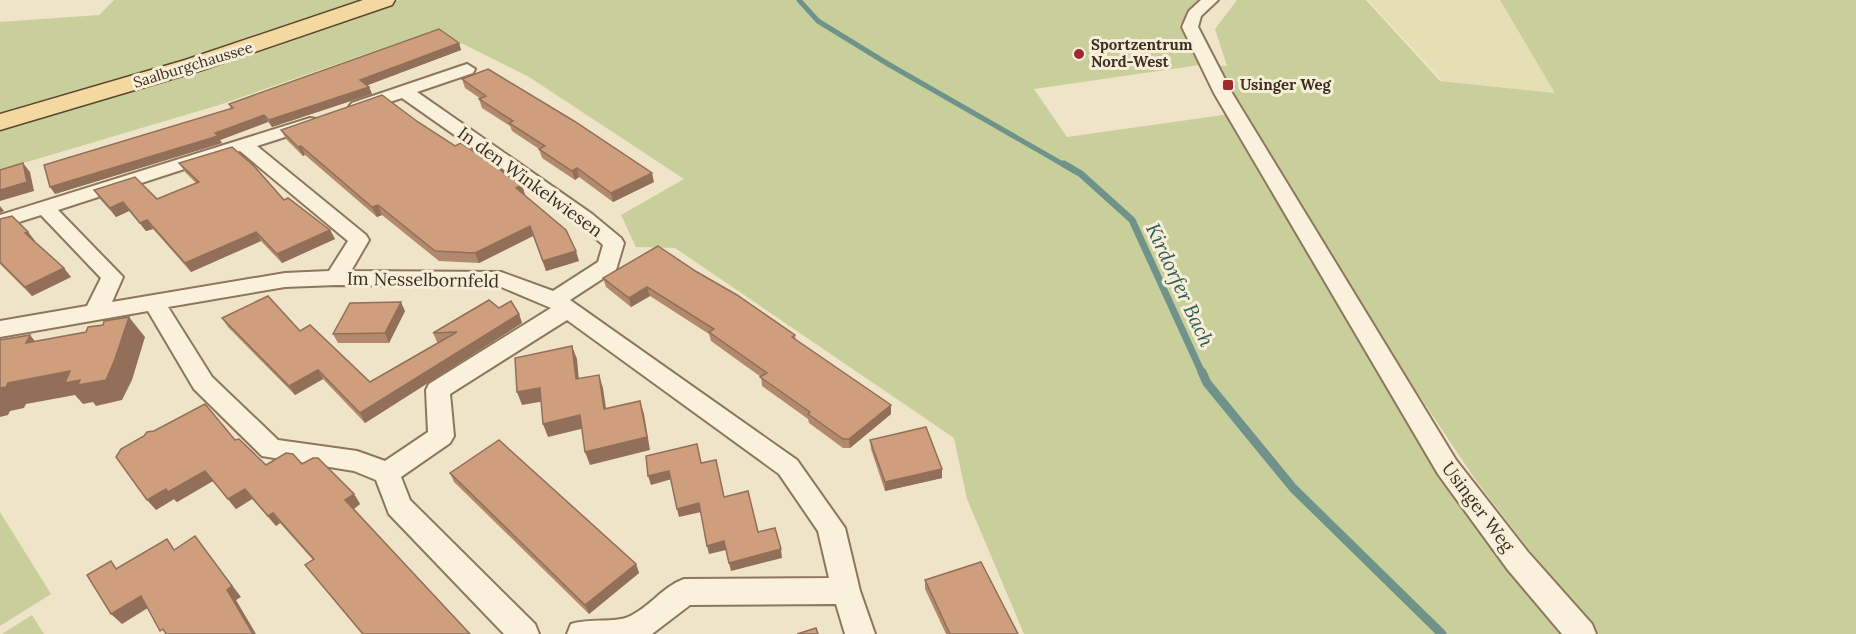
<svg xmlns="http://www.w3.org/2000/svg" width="1856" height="634" font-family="Lora,serif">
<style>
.farmland{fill:#e6deb5}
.green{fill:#c9cf9b;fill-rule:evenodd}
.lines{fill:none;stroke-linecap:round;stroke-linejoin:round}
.stream-far2{stroke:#6f938a;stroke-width:5}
.stream-far1{stroke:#6f938a;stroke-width:7}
.stream{stroke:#6f938a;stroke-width:9}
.minor-casing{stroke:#8d765c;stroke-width:4}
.primary-casing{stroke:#5b4430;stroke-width:3}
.minor{fill:#faf1dc;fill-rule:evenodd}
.primary{fill:#f3d9a0;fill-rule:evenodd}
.wall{fill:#b2896c}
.shaded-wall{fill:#916f58}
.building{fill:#cf9f7d;stroke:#916f58;stroke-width:1.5}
.poi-dot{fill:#9e2a2b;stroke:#f7eed8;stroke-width:2}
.labels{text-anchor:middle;stroke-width:6;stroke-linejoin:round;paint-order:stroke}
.far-poi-label{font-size:15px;font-weight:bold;fill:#3d2e20;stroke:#f7eed8;text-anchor:start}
.far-street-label{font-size:15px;fill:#3d2e20;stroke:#f7eed8}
.street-label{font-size:18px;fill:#3d2e20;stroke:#f7eed8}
.water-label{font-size:20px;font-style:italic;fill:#2f5d5a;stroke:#f7eed8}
</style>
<rect width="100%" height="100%" fill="#f0e4c8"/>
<!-- farmland -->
<polygon class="farmland" points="1368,0 1500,0 1556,93 1443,81"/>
<!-- green -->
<g class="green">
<polygon points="114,0 371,0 195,59 0,115 0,22 99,15"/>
<path d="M399,0H1205L1193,10L1179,26L1201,65L1227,66L1215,29L1237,0H1366L1440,81L1555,93L1500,0H1856V634H1594L1477,482L1238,125L1440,478L1561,634H1024L967,499L954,438L675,248L636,247L621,215L684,179L529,77L435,30L219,105L0,170V127L340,22ZM1200,65L1230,114L1067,137L1034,89Z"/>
<polygon points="0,512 51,594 0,626"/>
<polygon points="32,615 44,634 2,634"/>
</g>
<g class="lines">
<!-- stream-far2 -->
<polyline class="stream-far2" points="799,0 818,21 888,64 1066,166"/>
<!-- stream-far1 -->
<polyline class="stream-far1" points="1064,164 1081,174 1132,220 1202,373"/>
<!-- stream -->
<polyline class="stream" points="1202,372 1207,383 1293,488 1442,634"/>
<!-- minor casing -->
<g class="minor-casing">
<g id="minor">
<polygon points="1201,0 1218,0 1201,16 1198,27 1232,93 1456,460 1528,552 1592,624 1596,634 1562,634 1508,570 1438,474 1214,93 1182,27 1189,11"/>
<path d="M467,64L475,69L473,73L417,92L592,214L621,238L624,243L616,270L570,300L797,460L845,528L860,591L875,634H845L836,604L690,605L652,634H567L571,624C589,618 615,623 628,617C649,608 662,587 684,579L829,578L818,531L779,474L567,320L450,394L454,436L450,443L401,477L410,500L535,624L539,634H504L389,514L376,480L354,471L262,456L194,389L148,311L0,337V321L87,306L101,278L41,215L0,228V215L310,118L316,119L319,123L316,127L257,146L366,235L369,240L351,271L501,272L553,291L598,262L603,245L578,222L402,98L358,112L352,111L349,107L352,103ZM240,151L348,241L329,271L285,273L112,302L123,277L58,210ZM336,285L499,286L551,308L429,384L426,390L428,432L385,461L357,451L278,440L212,377L168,307L285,287Z"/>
</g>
</g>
<!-- primary casing -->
<g class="primary-casing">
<polygon id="primary" points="363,0 395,0 392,5 202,70 0,130 0,114 185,60"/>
</g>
<!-- minor -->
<use href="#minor" class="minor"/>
<!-- primary -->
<use href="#primary" class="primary"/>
</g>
<!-- wall -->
<g class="wall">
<polygon points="459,43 461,50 367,85 369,87 372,94 272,127 268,122 220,140 222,143 55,194 231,109 229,104"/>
<polygon points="462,79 654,182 613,202 579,177 575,180 542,158 539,149 512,131 510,126 482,108 479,99 481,99 465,88"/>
<polygon points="418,122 455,146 522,185 525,195 579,261 546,271 533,236 479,263 439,261 382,215 377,217 305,155 303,156 286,139 281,130"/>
<polygon points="179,163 284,200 330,230 335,239 282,263 261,241 191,272 153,229 146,231 129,211 116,217 100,199 94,190 157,199 196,183 185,172"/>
<polygon points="0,219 28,232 35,241 34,241 71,277 32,296 0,264"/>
<polygon points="697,272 795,335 796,340 891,405 891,414 850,448 843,448 809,423 808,419 762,386 761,377 711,341 709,334 650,296 631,307 606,287 603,278"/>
<polygon points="499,308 519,314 522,323 365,423 323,379 295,395 228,327 222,318 300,331 370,382 441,342 437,342 433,333"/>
<polygon points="405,311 389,343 338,343 333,334"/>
<polygon points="235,440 266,465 302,464 354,494 360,504 354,509 470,634 362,634 313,575 305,565 313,560 280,523 276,526 252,499 236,509 213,481 177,502 174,499 156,510"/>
<polygon points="870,440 942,469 942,478 885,491 871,449"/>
<polygon points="450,473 636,564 639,573 589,614 454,482"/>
<polygon points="925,580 1018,634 946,634 925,589"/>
</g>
<!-- shaded-wall -->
<g class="shaded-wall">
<polygon points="459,43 461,50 363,87 360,80"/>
<polygon points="369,87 372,94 272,127 269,120"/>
<polygon points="264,115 268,122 220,140 222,143 55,194 50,187 215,133"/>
<polygon points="301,146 305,155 303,156 298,147"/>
<polygon points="23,163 30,172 34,191 0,201 0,190"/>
<polygon points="577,168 579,177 575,180 572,171"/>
<polygon points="652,173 654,182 613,202 611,193"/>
<polygon points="522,185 525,195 516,188"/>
<polygon points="123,202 129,211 116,217 110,208"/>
<polygon points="378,205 382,215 377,217 372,207"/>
<polygon points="0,206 4,211 0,213"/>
<polygon points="147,220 153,229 146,231 140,223"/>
<polygon points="530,226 533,236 479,263 475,253"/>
<polygon points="330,230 335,239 282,263 277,254"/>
<polygon points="28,232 35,241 32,242 25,233"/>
<polygon points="256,232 261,241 191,272 185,263"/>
<polygon points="576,251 579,261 546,271 543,261"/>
<polygon points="64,268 71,277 32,296 25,287"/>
<polygon points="647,287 650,296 631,307 629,298"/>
<polygon points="401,302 405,311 389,343 385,333"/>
<polygon points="519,314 522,323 365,423 360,413"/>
<polygon points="129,317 145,337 132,380 122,400 96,406 93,402 83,404 75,395 26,404 24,408 10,411 8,415 0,417 0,388"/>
<polygon points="30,335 47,356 26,343"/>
<polygon points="572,346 577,359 580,392 576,379"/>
<polygon points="318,370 323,379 295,395 289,386"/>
<polygon points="599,375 603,388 608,422 604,409"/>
<polygon points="540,388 545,401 522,405 517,392"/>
<polygon points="640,401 644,414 650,450 590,465 585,452"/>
<polygon points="891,405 891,414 850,448 849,439"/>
<polygon points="580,415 585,428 548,437 543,424"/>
<polygon points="942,469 942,478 885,491 885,482"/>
<polygon points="205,471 213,481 177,502 174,499 156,510 147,500 166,489"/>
<polygon points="669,471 672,479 651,485 648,476"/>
<polygon points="245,489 252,499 236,509 228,499"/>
<polygon points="354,494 360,504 352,510 345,500"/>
<polygon points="699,503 701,512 679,517 677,509"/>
<polygon points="273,513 280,523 276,526 268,516"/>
<polygon points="195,536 241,597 236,600 256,634 253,634"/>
<polygon points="724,541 726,550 709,554 707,546"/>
<polygon points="781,549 782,558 731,571 729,563"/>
<polygon points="636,564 639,573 589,614 585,605"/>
<polygon points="141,596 151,606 122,624 111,614"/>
</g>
<!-- building -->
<g class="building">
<polygon points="439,29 459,43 360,80 369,87 269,120 264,115 215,133 218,136 50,187 44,165 233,108 229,104"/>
<polygon points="488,69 574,121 652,173 611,193 577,168 572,171 539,149 545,146 509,123 513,121 479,99 486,96 462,79"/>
<polygon points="382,95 418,122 455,146 461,143 522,185 516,188 566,230 576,251 543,261 530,226 475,253 435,251 378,205 372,207 301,146 298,147 281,130"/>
<polygon points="232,147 254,166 284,200 288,198 330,230 277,254 256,232 185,263 147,220 140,223 123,202 110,208 94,190 135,177 157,199 199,182 179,163"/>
<polygon points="23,163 27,182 0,190 0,170"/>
<polygon points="12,216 28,232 25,233 64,268 25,287 0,262 0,219"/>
<polygon points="658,246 697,272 737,295 795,335 792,337 891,405 849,439 843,439 808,414 810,412 760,377 767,373 709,332 714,329 647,287 629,298 603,278"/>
<polygon points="268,296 300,331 310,325 370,382 457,332 433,333 489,300 499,308 511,301 519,314 360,413 318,370 289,386 222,318"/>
<polygon points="401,302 385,333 333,334 350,303"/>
<polygon points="129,317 115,359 106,380 78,385 80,380 65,383 70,371 8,383 6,387 0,388 0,340 30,335 26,343 86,332 88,327 103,325 104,321"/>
<polygon points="572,346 576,379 599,375 604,409 640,401 647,437 585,452 580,415 543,424 540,388 517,392 515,358"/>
<polygon points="205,404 235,440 239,439 266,465 286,453 293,454 302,464 313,458 318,458 354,494 345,500 470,634 363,634 305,565 314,559 273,513 268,516 245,489 228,499 205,471 168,492 166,489 147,500 116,457 121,449 144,436 147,432 154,431"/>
<polygon points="926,427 942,469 885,482 870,440"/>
<polygon points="499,440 636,564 585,605 450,473"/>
<polygon points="697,444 701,463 716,460 724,497 748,491 758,532 775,528 781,549 729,563 724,541 707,546 699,503 677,509 669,471 648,476 646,456"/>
<polygon points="195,536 232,586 227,590 253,634 166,634 163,629 160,631 141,596 111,614 87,575 111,561 116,569 167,539 174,550"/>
<polygon points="981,562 1018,634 950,634 925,580"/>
<polygon points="816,628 818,634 797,634"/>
</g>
<!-- markers -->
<g class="poi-dot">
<circle cx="1079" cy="54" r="6"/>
<rect x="1222" y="79" width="12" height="12" rx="3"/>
</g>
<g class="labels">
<!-- far-poi labels -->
<g class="far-poi-label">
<text x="1091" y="50">Sportzentrum<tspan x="1091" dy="17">Nord-West</tspan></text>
<text x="1240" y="90">Usinger Weg</text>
</g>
<!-- far-street labels -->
<g class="far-street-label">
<text transform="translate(193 65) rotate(-17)" y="5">Saalburgchaussee</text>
</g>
<!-- street labels -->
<g class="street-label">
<text transform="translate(530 182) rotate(36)" y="6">In den Winkelwiesen</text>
<text transform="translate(423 280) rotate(1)" y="6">Im Nesselbornfeld</text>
<text transform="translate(1478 507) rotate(53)" y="6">Usinger Weg</text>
</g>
<!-- water labels -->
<g class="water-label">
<text transform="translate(1180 285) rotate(65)" y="7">Kirdorfer Bach</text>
</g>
</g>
</svg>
